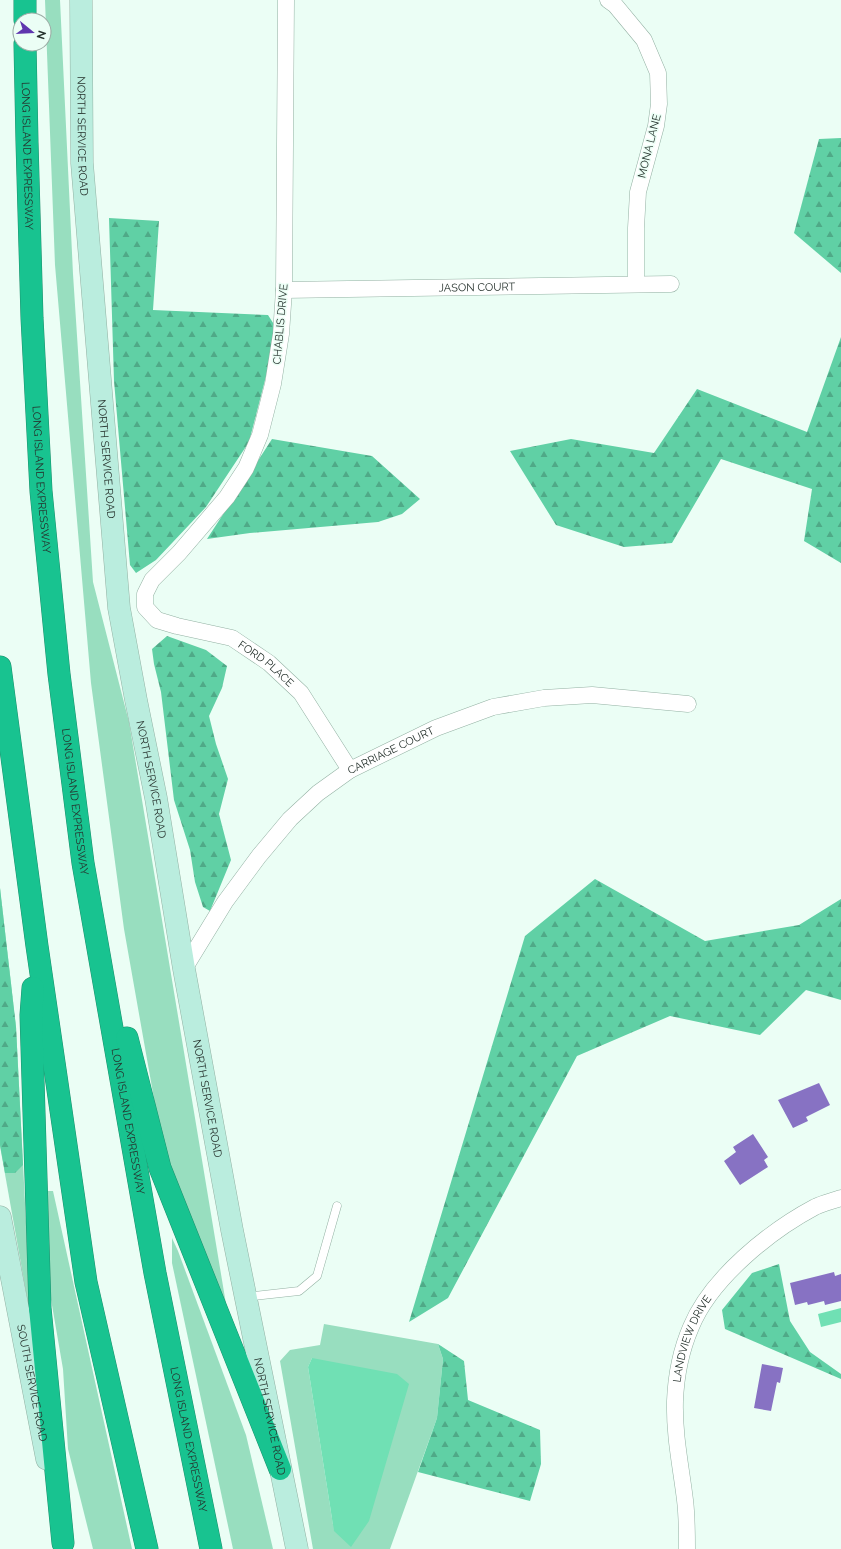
<svg xmlns="http://www.w3.org/2000/svg" width="841" height="1549" font-family="Raleway,sans-serif">
<style>
.green{fill:#98debf;fill-rule:evenodd}
.forest{fill:url(#forest-firs)}
.water{fill:#70e0b4}
.building{fill:#8772c3}
.lines{fill:none;stroke-linecap:round;stroke-linejoin:round}
.service-casing{stroke:#93b1a3;stroke-width:9}
.minor-casing{stroke:#93b1a3;stroke-width:17}
.secondary-casing{stroke:#93b1a3;stroke-width:23}
.motorway-casing{stroke:#1d906d;stroke-width:23}
.service{stroke:#fff;stroke-width:8}
.minor{stroke:#fff;stroke-width:16}
.secondary{stroke:#baedde;stroke-width:22}
.motorway{stroke:#18c390;stroke-width:22}
.labels{text-anchor:middle;stroke-width:3;stroke-linejoin:round;paint-order:stroke}
.street-label{font-size:11px;fill:#26322d;stroke:#ebfef5}
</style>
<defs>
<pattern id="forest-firs" width="22" height="20" patternUnits="userSpaceOnUse"><rect width="22" height="20" fill="#60d0a5"/><path d="M5 1l3.5 6h-7zM16 11l3.5 6h-7z" fill="#4fa987"/></pattern>
</defs>
<rect width="100%" height="100%" fill="#ebfef5"/>
<!-- green -->
<g class="green">
<polygon points="45,0 60,0 73,274 93,582 129,722 231,1334 165,1161 124,929 91,683 55,265"/>
<polygon points="0,888 16,1027 31,1320 0,1146"/>
<polygon points="44,1191 53,1191 132,1549 93,1549 68,1449 63,1369 48,1282"/>
<polygon points="172,1238 178,1251 246,1435 273,1549 233,1549 172,1263"/>
<path d="M324,1324L438,1344L443,1359L437,1418L390,1549H313L280,1361L290,1350L320,1345ZM312,1358L334,1531L308,1367Z"/>
</g>
<!-- forest -->
<g class="forest">
<polygon points="841,138 841,273 794,233 819,139"/>
<polygon points="109,218 159,221 153,310 268,315 275,326 272,353 249,442 206,507 156,560 136,573 130,565 114,381"/>
<polygon points="841,337 841,563 804,541 812,489 721,459 672,543 624,547 556,525 510,451 571,439 654,453 697,389 807,432"/>
<polygon points="272,439 372,456 420,499 402,514 378,522 250,533 207,539"/>
<polygon points="167,636 206,650 227,666 222,688 209,716 216,744 228,779 219,814 231,860 210,911 203,907 195,882 190,850 174,800 161,692 154,664 152,649"/>
<polygon points="595,879 705,941 799,925 841,899 841,1000 806,990 760,1035 670,1016 577,1056 448,1298 409,1322 525,936"/>
<polygon points="0,888 16,1027 23,1165 15,1173 5,1173 0,1145"/>
<polygon points="779,1264 790,1321 810,1352 841,1374 841,1379 725,1329 722,1310 752,1273"/>
<polygon points="438,1344 464,1361 468,1400 540,1430 541,1464 530,1501 418,1472 437,1418 443,1359"/>
</g>
<!-- water -->
<g class="water">
<polygon points="841,1308 841,1322 821,1327 818,1314"/>
<polygon points="312,1358 397,1374 409,1384 369,1521 351,1547 334,1531 308,1367"/>
</g>
<!-- building -->
<g class="building">
<polygon points="819,1083 830,1105 806,1117 808,1121 793,1128 778,1100"/>
<polygon points="753,1134 768,1157 764,1160 768,1167 740,1185 724,1161 736,1152 733,1147"/>
<polygon points="834,1272 835,1276 841,1274 841,1301 825,1305 824,1301 808,1305 807,1302 795,1305 790,1283"/>
<polygon points="762,1364 783,1368 780,1383 777,1382 771,1411 754,1408"/>
</g>
<g class="lines">
<!-- service casing -->
<g class="service-casing">
<polyline id="service" points="246,1297 299,1291 317,1276 337,1206"/>
</g>
<!-- minor casing -->
<g class="minor-casing">
<g id="minor">
<path id="s1" d="M286,0L284,290L281,334L273,384L260,435L246,468L227,497L179,553L152,580L145,594V607L157,620L177,626L232,638L269,663L301,693L350,770"/>
<polyline points="608,0 615,5 644,40 658,73 659,104 656,126 638,192 636,228 636,284"/>
<path id="s2" d="M284,290L671,284"/>
<path id="s3" d="M184,969L225,902L259,856L290,819L318,793L350,770L436,728L493,707L544,698L592,695L688,704"/>
<path id="s4" d="M687,1549C687,1533 687,1516 685,1500C681,1467 674,1435 675,1401C676,1376 681,1350 691,1327C711,1278 770,1231 815,1207C823,1203 833,1201 841,1198"/>
</g>
</g>
<!-- secondary casing -->
<g class="secondary-casing">
<g id="secondary">
<path id="s5" d="M81,0L82,163L119,608L136,700L156,798L184,969L232,1230L297,1549"/>
<path id="s6" d="M0,1217L47,1459"/>
</g>
</g>
<!-- motorway casing -->
<g class="motorway-casing">
<g id="motorway">
<polyline points="25,0 25,20"/>
<path id="s7" d="M25,44L27,142L32,318L41,491L59,674L83,863L155,1273L211,1549"/>
<polyline points="0,667 37,946 86,1282 147,1549"/>
<polyline points="33,988 31,1015 40,1308 63,1543"/>
<polyline points="127,1038 160,1168 280,1469"/>
</g>
</g>
<!-- service -->
<use href="#service" class="service"/>
<!-- minor -->
<use href="#minor" class="minor"/>
<!-- secondary -->
<use href="#secondary" class="secondary"/>
<!-- motorway -->
<use href="#motorway" class="motorway"/>
</g>
<g class="labels">
<!-- street labels -->
<g class="street-label">
<text dy="4" stroke="none"><textPath href="#s5" startOffset="136">NORTH SERVICE ROAD</textPath></text>
<text transform="translate(649 146) rotate(-76)" y="4">MONA LANE</text>
<text dy="4" stroke="none"><textPath href="#s7" startOffset="112">LONG ISLAND EXPRESSWAY</textPath></text>
<text dy="4" stroke="none"><textPath href="#s2" startOffset="193">JASON COURT</textPath></text>
<text transform="translate(280 324) rotate(-85)" y="4">CHABLIS DRIVE</text>
<text dy="4" stroke="none"><textPath href="#s5" startOffset="460">NORTH SERVICE ROAD</textPath></text>
<text dy="4" stroke="none"><textPath href="#s7" startOffset="436">LONG ISLAND EXPRESSWAY</textPath></text>
<text dy="4" stroke="none"><textPath href="#s1" startOffset="786">FORD PLACE</textPath></text>
<text dy="4" stroke="none"><textPath href="#s3" startOffset="307">CARRIAGE COURT</textPath></text>
<text dy="4" stroke="none"><textPath href="#s5" startOffset="784">NORTH SERVICE ROAD</textPath></text>
<text dy="4" stroke="none"><textPath href="#s7" startOffset="760">LONG ISLAND EXPRESSWAY</textPath></text>
<text dy="4" stroke="none"><textPath href="#s5" startOffset="1108">NORTH SERVICE ROAD</textPath></text>
<text dy="4" stroke="none"><textPath href="#s7" startOffset="1084">LONG ISLAND EXPRESSWAY</textPath></text>
<text dy="4" stroke="none"><textPath href="#s4" startOffset="214">LANDVIEW DRIVE</textPath></text>
<text dy="4" stroke="none"><textPath href="#s6" startOffset="169">SOUTH SERVICE ROAD</textPath></text>
<text dy="4" stroke="none"><textPath href="#s5" startOffset="1432">NORTH SERVICE ROAD</textPath></text>
<text dy="4" stroke="none"><textPath href="#s7" startOffset="1408">LONG ISLAND EXPRESSWAY</textPath></text>
</g>
</g>
<!-- north arrow -->
<g transform="translate(32 32) rotate(108)"><circle r="19" fill="#ebfef5" stroke="#9caca5"/>
<path d="M0-3L7 15L0 10L-7 15Z" fill="#5f36ae"/>
<text y="-6" font-size="11" font-weight="bold" text-anchor="middle" fill="#26322d">N</text>
</g>
</svg>
